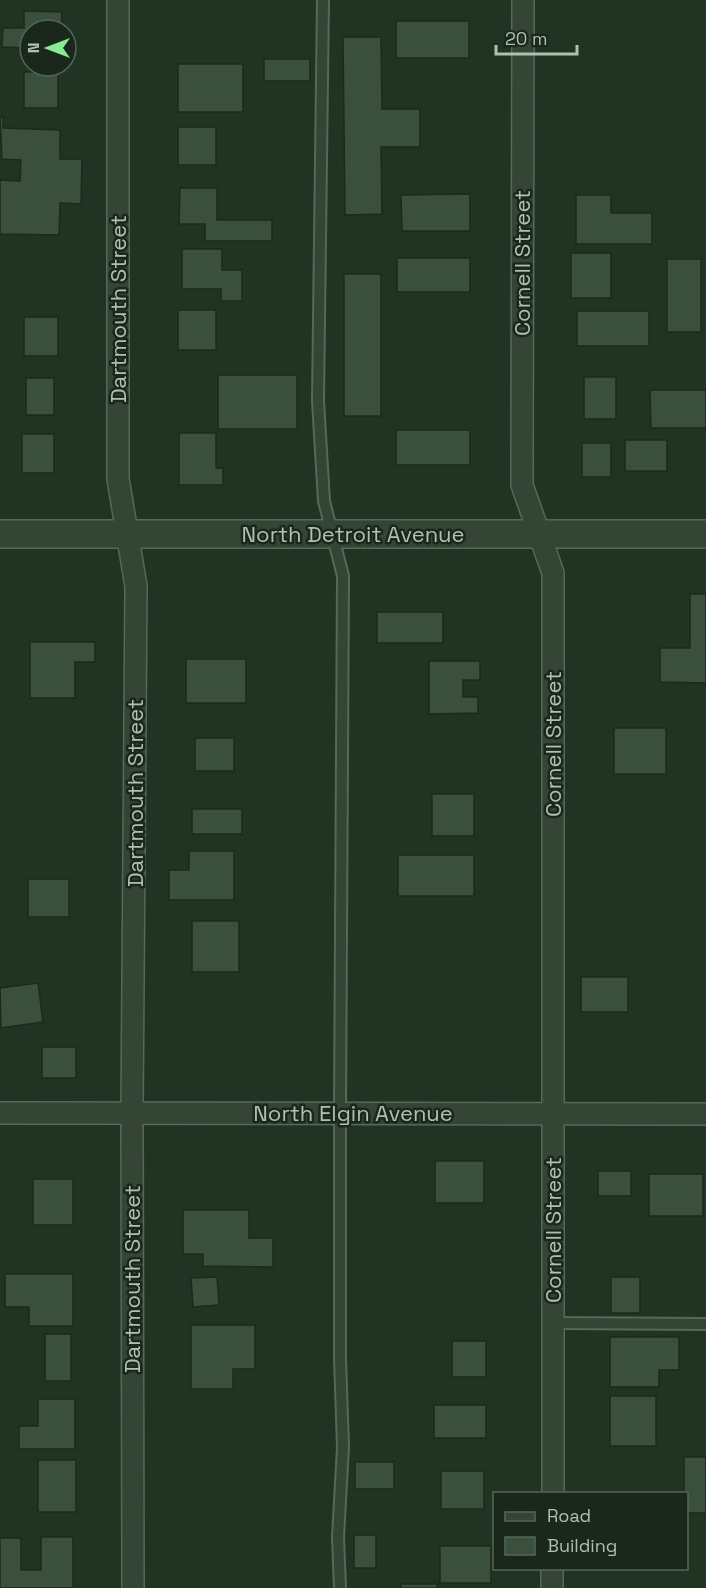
<svg xmlns="http://www.w3.org/2000/svg" width="706" height="1588" font-family="'Space Grotesk',sans-serif">
<style>
.building{fill:#3a503c;stroke:#1c2a1d;stroke-width:1.5}
.lines{fill:none;stroke-linecap:round;stroke-linejoin:round}
.service-casing{stroke:#576859;stroke-width:14}
.minor-casing{stroke:#576859;stroke-width:24}
.tertiary-casing{stroke:#576859;stroke-width:30}
.service{stroke:#344435;stroke-width:10}
.minor{stroke:#344435;stroke-width:21}
.tertiary{stroke:#344435;stroke-width:27}
.labels{text-anchor:middle;stroke-width:5;stroke-linejoin:round;paint-order:stroke}
.street-label{font-size:22px;fill:#aec1b0;stroke:#1a281b}
</style>
<rect width="100%" height="100%" fill="#213322"/>
<!-- building -->
<g class="building">
<polygon points="24,11 62,12 61,30 30,30 30,48 2,47 3,28 24,28"/>
<rect x="396" y="21" width="73" height="37"/>
<polygon points="343,37 381,37 382,109 420,109 420,147 381,147 382,214 345,215"/>
<rect x="264" y="59" width="46" height="22"/>
<rect x="178" y="64" width="65" height="48"/>
<rect x="24" y="72" width="34" height="36"/>
<polygon points="0,117 3,117 3,128 60,130 60,159 82,159 81,204 60,203 59,235 0,234 0,180 20,181 21,160 2,159"/>
<rect x="178" y="127" width="38" height="38"/>
<polygon points="180,188 217,188 217,220 272,220 272,241 205,241 205,224 179,224"/>
<polygon points="470,194 470,231 402,231 401,195"/>
<polygon points="576,195 611,195 611,213 652,213 652,244 576,244"/>
<polygon points="182,249 222,249 222,270 242,270 242,301 221,301 221,289 182,289"/>
<rect x="571" y="253" width="40" height="45"/>
<rect x="397" y="258" width="73" height="34"/>
<rect x="667" y="259" width="34" height="73"/>
<rect x="344" y="274" width="37" height="142"/>
<rect x="178" y="310" width="38" height="40"/>
<rect x="577" y="311" width="72" height="35"/>
<rect x="24" y="317" width="34" height="39"/>
<rect x="218" y="375" width="79" height="54"/>
<rect x="584" y="377" width="32" height="42"/>
<rect x="26" y="378" width="28" height="37"/>
<polygon points="650,390 706,390 706,428 651,428"/>
<rect x="396" y="430" width="74" height="35"/>
<polygon points="179,433 216,433 216,468 223,468 223,485 179,485"/>
<rect x="22" y="434" width="32" height="39"/>
<rect x="625" y="440" width="42" height="31"/>
<rect x="582" y="443" width="29" height="34"/>
<polygon points="690,594 706,594 706,683 660,682 660,648 690,648"/>
<rect x="377" y="612" width="66" height="31"/>
<polygon points="30,642 95,642 95,662 75,662 75,698 30,698"/>
<rect x="186" y="659" width="60" height="44"/>
<polygon points="429,661 480,661 480,680 463,680 463,697 478,697 478,713 429,714"/>
<rect x="614" y="728" width="52" height="46"/>
<rect x="195" y="738" width="39" height="33"/>
<rect x="432" y="794" width="42" height="42"/>
<rect x="192" y="809" width="50" height="25"/>
<polygon points="189,851 234,851 234,900 169,900 169,870 189,870"/>
<rect x="398" y="855" width="76" height="41"/>
<rect x="28" y="879" width="41" height="38"/>
<rect x="192" y="921" width="47" height="51"/>
<rect x="581" y="977" width="47" height="35"/>
<polygon points="38,983 43,1022 1,1028 0,988"/>
<rect x="42" y="1047" width="34" height="31"/>
<rect x="435" y="1161" width="49" height="42"/>
<rect x="598" y="1171" width="33" height="25"/>
<rect x="649" y="1174" width="54" height="42"/>
<rect x="33" y="1179" width="40" height="46"/>
<polygon points="183,1210 249,1210 249,1238 273,1238 273,1267 203,1266 203,1254 183,1254"/>
<polygon points="5,1274 73,1274 73,1326 29,1326 29,1307 5,1307"/>
<polygon points="217,1277 219,1305 193,1307 191,1278"/>
<rect x="611" y="1277" width="29" height="36"/>
<polygon points="191,1325 255,1325 255,1369 233,1369 233,1389 191,1389"/>
<rect x="45" y="1334" width="26" height="47"/>
<polygon points="610,1337 679,1337 679,1370 659,1370 659,1387 610,1387"/>
<rect x="452" y="1341" width="34" height="36"/>
<rect x="610" y="1396" width="46" height="50"/>
<polygon points="38,1399 75,1399 75,1449 19,1449 19,1426 38,1426"/>
<rect x="434" y="1405" width="52" height="33"/>
<polygon points="684,1457 706,1457 706,1513 686,1513 686,1494 684,1494"/>
<rect x="38" y="1460" width="38" height="52"/>
<rect x="355" y="1462" width="39" height="27"/>
<rect x="441" y="1471" width="43" height="38"/>
<rect x="354" y="1535" width="22" height="33"/>
<polygon points="41,1537 73,1537 73,1588 0,1588 0,1538 21,1538 21,1570 41,1570"/>
<rect x="440" y="1546" width="51" height="37"/>
<rect x="401" y="1584" width="36" height="4"/>
</g>
<g class="lines">
<!-- service casing -->
<g class="service-casing">
<g id="service">
<polyline points="323,0 318,401 324,501 343,576 340,1113 340,1358 343,1447 338,1537 340,1588"/>
<polyline points="553,1323 706,1324"/>
</g>
</g>
<!-- minor casing -->
<g class="minor-casing">
<g id="minor">
<polyline points="118,0 118,479 136,586 132,1112 133,1588"/>
<polyline points="523,0 522,485 553,573 553,1494"/>
<polyline points="0,1113 706,1114"/>
<polyline points="552,1588 552,1568"/>
</g>
</g>
<!-- tertiary casing -->
<g class="tertiary-casing">
<polyline id="tertiary" points="0,534 706,534"/>
</g>
<!-- service -->
<use href="#service" class="service"/>
<!-- minor -->
<use href="#minor" class="minor"/>
<!-- tertiary -->
<use href="#tertiary" class="tertiary"/>
</g>
<g class="labels">
<!-- street labels -->
<g class="street-label">
<text transform="translate(522 263) rotate(-90)" y="8">Cornell Street</text>
<text transform="translate(118 309) rotate(-90)" y="8">Dartmouth Street</text>
<text x="353" y="542">North Detroit Avenue</text>
<text transform="translate(553 744) rotate(-90)" y="8">Cornell Street</text>
<text transform="translate(135 793) rotate(-90)" y="8">Dartmouth Street</text>
<text x="353" y="1121">North Elgin Avenue</text>
<text transform="translate(553 1230) rotate(-90)" y="8">Cornell Street</text>
<text transform="translate(132 1279) rotate(-90)" y="8">Dartmouth Street</text>
</g>
</g>
<!-- legend -->
<rect x="493" y="1492" width="195" height="78" fill="#1a281b" stroke="#556557" stroke-width="1.5"/>
<rect x="505" y="1512" width="30" height="9" fill="#344435" stroke="#556557" stroke-width="1.5"/>
<text x="547" y="1522" font-size="18" fill="#aec1b0">Road</text>
<rect x="505" y="1537" width="30" height="18" fill="#3a503c" stroke="#556557" stroke-width="1.5"/>
<text x="547" y="1552" font-size="18" fill="#aec1b0">Building</text>
<!-- north arrow -->
<g transform="translate(48 48) rotate(270)"><circle r="28" fill="#1a281b" stroke="#556557" stroke-width="1.5"/>
<path d="M0-4.5L10 22L0 15L-10 22Z" fill="#88eb93"/>
<text y="-9" font-size="16" font-weight="bold" text-anchor="middle" fill="#aec1b0">N</text>
</g>
<!-- scale -->
<path d="M496 45v9h81v-9" fill="none" stroke="#aec1b0" stroke-width="3"/>
<text x="505" y="45" font-size="18" fill="#aec1b0" stroke="#1a281b" stroke-width="4.5" paint-order="stroke">20 m</text>
</svg>
